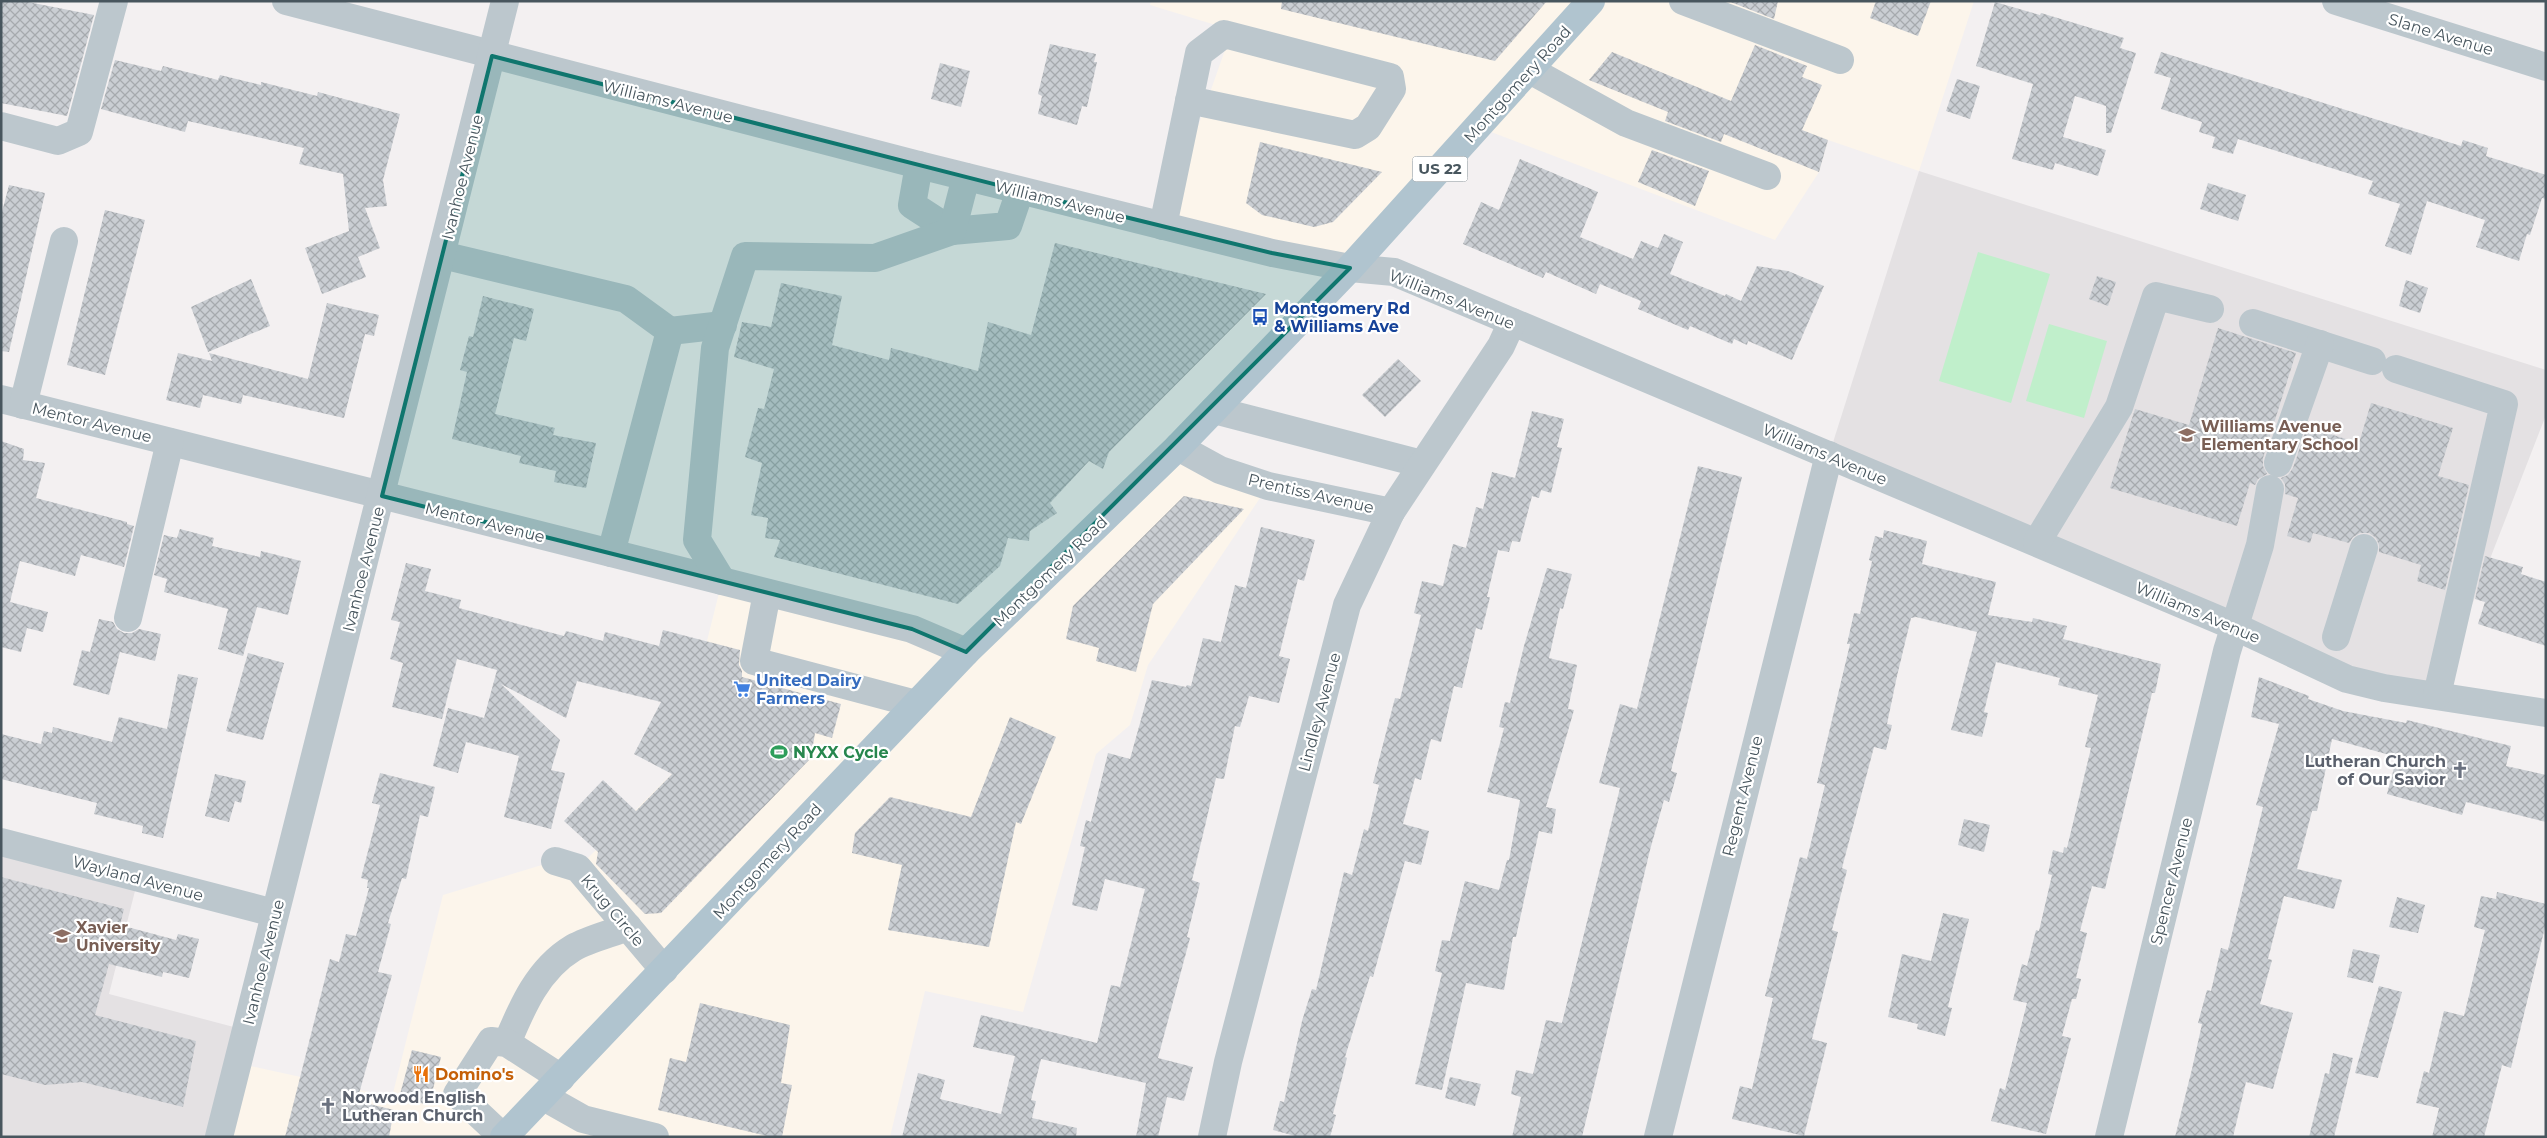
<svg xmlns="http://www.w3.org/2000/svg" width="2547" height="1138" font-family="Montserrat,sans-serif">
<style>
.commercial{fill:#fcf5eb}
.education{fill:#e4e1e3}
.garden{fill:#c0efcb}
.building{fill:url(#building-cross-hatch)}
.lines{fill:none;stroke-linecap:round;stroke-linejoin:round}
.minor{stroke:#bcc7cd;stroke-width:28}
.major{stroke:#b0c4cf;stroke-width:28}
.marked{fill:#0f766e;fill-opacity:0.2;stroke:#0f766e;stroke-width:4;stroke-linejoin:round}
.labels{text-anchor:middle;stroke-width:4.5;stroke-linejoin:round;paint-order:stroke}
.shield{fill:#fff;stroke:#7f898e;stroke-width:1}
.shield-label{font-size:15px;font-weight:bold;fill:#48565e}
.street-label{font-size:16px;fill:#48565e;stroke:#fff}
.transit-label{font-size:16px;font-weight:bold;fill:#164399;stroke:#fff;text-anchor:start}
.education-label{font-size:16px;font-weight:bold;fill:#785e54;stroke:#fff;text-anchor:start}
.shop-label{font-size:16px;font-weight:bold;fill:#366cbe;stroke:#fff;text-anchor:start}
.leisure-label{font-size:16px;font-weight:bold;fill:#27864d;stroke:#fff;text-anchor:start}
.worship-label{font-size:16px;font-weight:bold;fill:#5b616d;stroke:#fff;text-anchor:end}
.food-label{font-size:16px;font-weight:bold;fill:#c56008;stroke:#fff;text-anchor:start}
</style>
<defs>
<pattern id="building-cross-hatch" width="8" height="8" patternUnits="userSpaceOnUse" patternTransform="scale(1.25)"><rect width="8" height="8" fill="#caced3"/><path d="M0 0l8 8M0 8l8-8" fill="none" stroke="#a6aaae"/></pattern>
</defs>
<rect width="100%" height="100%" fill="#f3f0f1"/>
<!-- commercial -->
<g class="commercial">
<polygon points="1151,1 1974,1 1919,171 1828,140 1819,172 1775,240 1478,127 1350,268 1163,226 1232,30 1150,5"/>
<polygon points="1178,447 1268,486 1148,665 1130,725 1096,754 1023,1012 925,991 890,1137 219,1137 237,1063 392,1097 443,895 555,861 578,868 727,718 690,709 722,581 966,652"/>
</g>
<!-- education -->
<g class="education">
<polygon points="1919,171 2546,370 2546,415 2437,695 2384,688 1829,455"/>
<polygon points="1,842 138,879 109,994 245,1030 219,1137 1,1137"/>
</g>
<!-- garden -->
<g class="garden">
<polygon points="1978,252 2050,274 2011,403 1939,381"/>
<polygon points="2049,324 2107,341 2084,418 2026,401"/>
</g>
<!-- building -->
<g class="building">
<polygon points="1,1 23,1 94,15 67,116 1,103"/>
<polygon points="1282,1 1547,1 1495,61 1281,9"/>
<polygon points="1728,1 1778,1 1774,19"/>
<polygon points="1876,1 1931,1 1918,36 1870,18"/>
<polygon points="1995,2 2040,15 2041,13 2124,38 2120,48 2136,53 2111,133 2106,133 2106,106 2075,96 2063,137 2106,150 2098,176 2055,163 2053,170 2012,159 2033,84 1976,66"/>
<polygon points="1050,44 1096,54 1094,62 1097,62 1087,107 1082,106 1077,125 1038,114 1042,96 1038,94"/>
<polygon points="1755,45 1807,66 1802,77 1822,85 1802,130 1828,140 1819,172 1724,134 1721,142 1665,121 1668,112 1589,80 1612,52 1731,101"/>
<polygon points="2161,52 2461,146 2463,140 2488,148 2486,156 2546,175 2546,199 2542,198 2530,235 2527,234 2519,261 2476,247 2485,220 2427,201 2411,255 2385,246 2400,204 2368,194 2373,181 2238,139 2233,154 2212,148 2215,137 2199,132 2202,122 2161,109 2171,78 2154,73"/>
<polygon points="115,60 161,71 163,66 218,80 220,75 261,85 261,82 317,96 318,92 400,114 383,180 387,206 365,208 380,248 358,257 366,277 322,294 305,248 349,231 343,174 299,164 304,148 188,121 185,132 101,109"/>
<polygon points="940,63 970,71 961,107 931,99"/>
<polygon points="1957,79 1980,86 1970,119 1946,111"/>
<polygon points="1260,142 1382,172 1333,222 1314,227 1262,215 1246,203"/>
<polygon points="1652,150 1709,171 1695,206 1638,182"/>
<polygon points="1520,159 1598,192 1580,237 1633,259 1641,241 1658,248 1664,234 1683,242 1670,274 1725,296 1726,294 1741,301 1757,266 1788,271 1824,286 1792,360 1748,341 1747,345 1734,339 1732,344 1690,326 1688,330 1638,309 1641,301 1600,284 1596,294 1546,272 1543,278 1463,244 1481,202 1499,210"/>
<polygon points="2208,183 2246,195 2238,221 2200,209"/>
<polygon points="9,185 45,193 9,352 1,351 1,216"/>
<polygon points="105,210 145,220 105,375 67,365"/>
<polygon points="1055,243 1266,294 1109,452 1103,469 1089,461 1050,503 1057,513 1030,531 1029,541 1008,538 1000,566 958,604 774,557 780,540 765,538 768,518 751,515 762,463 745,457 758,408 764,409 774,369 734,357 742,322 771,327 781,283 842,296 832,345 889,360 891,348 978,371 988,322 1031,335"/>
<polygon points="2097,276 2116,282 2108,306 2089,299"/>
<polygon points="251,279 270,326 208,352 191,307"/>
<polygon points="2406,280 2428,288 2420,313 2399,306"/>
<polygon points="483,296 534,309 526,341 514,338 495,414 555,428 553,435 596,443 586,488 554,482 556,471 519,463 521,456 452,439 467,372 460,370 469,336 473,337"/>
<polygon points="327,303 379,315 374,336 365,334 344,418 243,395 241,404 203,395 200,408 166,400 178,353 212,361 209,353 308,379"/>
<polygon points="2218,328 2296,353 2263,458 2263,466 2267,474 2258,479 2255,485 2250,483 2237,526 2110,488 2135,409 2189,425"/>
<polygon points="1398,359 1421,381 1385,417 1362,395"/>
<polygon points="2371,403 2453,428 2438,476 2469,485 2445,590 2417,581 2421,565 2379,552 2379,545 2376,538 2369,533 2360,533 2353,537 2349,543 2313,533 2310,543 2287,536 2298,498 2285,494 2285,484 2281,478 2288,475 2293,468 2307,427 2359,443"/>
<polygon points="1532,411 1564,419 1557,447 1562,448 1551,493 1541,490 1539,498 1532,496 1520,542 1512,541 1509,552 1498,550 1487,597 1490,597 1482,630 1476,628 1462,688 1454,686 1441,742 1431,739 1421,780 1415,778 1403,824 1429,831 1421,865 1405,861 1373,977 1370,976 1345,1057 1347,1058 1333,1114 1336,1115 1330,1137 1299,1137 1273,1130 1280,1101 1284,1102 1302,1021 1312,989 1316,990 1344,872 1352,875 1364,829 1368,831 1379,785 1373,783 1395,698 1400,699 1421,615 1414,613 1422,581 1443,586 1453,544 1466,548 1476,507 1483,509 1492,472 1515,478"/>
<polygon points="1,441 24,449 23,460 45,463 36,498 127,522 127,524 134,526 124,567 81,555 75,576 20,561 10,602 48,612 43,632 27,628 21,652 1,647"/>
<polygon points="1698,466 1742,477 1671,771 1677,773 1669,802 1664,800 1650,850 1582,1137 1512,1137 1521,1097 1511,1094 1516,1070 1533,1074 1546,1020 1562,1023 1620,788 1599,783 1620,704 1637,709"/>
<polygon points="1184,496 1244,509 1153,604 1136,672 1096,661 1099,648 1066,639 1073,606"/>
<polygon points="1261,527 1315,540 1304,581 1298,579 1279,656 1290,659 1279,703 1249,696 1240,727 1235,726 1224,779 1216,778 1206,822 1192,880 1200,883 1187,937 1190,938 1158,1058 1193,1067 1184,1101 1167,1097 1158,1137 1136,1137 1146,1083 1041,1059 1031,1100 1036,1101 1032,1118 1077,1128 1076,1137 902,1137 918,1073 945,1080 940,1099 1001,1114 1015,1056 973,1047 981,1015 1097,1043 1111,985 1120,987 1145,889 1105,879 1097,911 1072,905 1085,847 1080,846 1086,820 1091,822 1108,753 1130,759 1152,680 1186,687 1187,685 1191,686 1203,638 1221,642 1235,585 1246,588"/>
<polygon points="180,529 214,538 212,546 260,557 261,551 301,561 288,615 257,607 243,656 218,649 228,609 164,592 167,579 154,575 164,535 177,538"/>
<polygon points="1884,530 1927,541 1922,564 1996,582 1988,615 2032,622 2033,618 2067,626 2063,639 2161,664 2155,693 2152,693 2105,889 2092,886 2080,931 2087,933 2076,978 2081,979 2076,999 2072,999 2062,1036 2071,1038 2046,1134 1991,1121 2000,1088 2005,1090 2027,1003 2013,1000 2022,964 2027,966 2036,930 2039,931 2052,875 2048,874 2053,850 2063,853 2064,847 2067,848 2091,748 2085,747 2098,695 2058,685 2060,678 1996,662 1984,712 1988,713 1982,737 1951,730 1977,632 1916,617 1911,618 1897,676 1887,724 1892,725 1886,750 1874,747 1842,868 1847,870 1832,930 1838,932 1812,1039 1827,1043 1804,1136 1732,1119 1740,1086 1752,1089 1773,998 1765,996 1800,857 1807,859 1825,785 1817,783 1850,644 1847,644 1854,613 1860,614 1872,561 1869,560 1875,536 1883,538"/>
<polygon points="2485,556 2523,567 2521,574 2546,582 2546,646 2478,624 2485,602 2475,599"/>
<polygon points="406,563 431,569 425,591 461,600 459,608 518,624 564,636 566,631 603,641 605,632 659,646 663,630 740,650 739,665 742,671 742,677 841,704 832,738 815,733 811,758 661,913 645,914 596,864 598,852 564,821 603,780 636,811 672,774 634,754 661,702 577,681 566,718 501,684 560,740 551,770 565,773 551,829 504,817 519,756 466,742 458,773 433,766 448,708 484,718 497,670 457,659 442,719 392,707 403,663 390,659 400,622 391,620"/>
<polygon points="1547,568 1572,574 1563,609 1560,608 1549,658 1577,665 1568,709 1574,710 1546,807 1556,809 1552,834 1539,831 1516,937 1513,937 1504,990 1466,983 1442,1090 1415,1084 1442,973 1435,971 1442,940 1450,941 1465,881 1499,890 1507,860 1509,860 1520,800 1487,792 1504,728 1499,727 1505,702 1510,703 1524,646"/>
<polygon points="99,619 113,622 117,629 124,633 132,633 139,629 161,634 155,661 120,652 109,695 73,685 82,650 90,652"/>
<polygon points="248,653 284,663 263,740 226,731"/>
<polygon points="178,674 198,678 163,838 142,833 143,826 94,814 97,803 1,779 1,734 41,744 44,731 52,733 53,727 112,742 119,717 167,729"/>
<polygon points="2259,677 2309,696 2308,699 2343,711 2406,723 2407,720 2511,746 2506,766 2546,775 2546,822 2466,802 2462,815 2387,794 2397,757 2332,739 2317,811 2312,811 2297,869 2342,880 2334,909 2284,896 2268,959 2272,960 2260,1004 2293,1013 2273,1089 2246,1082 2233,1137 2175,1137 2192,1069 2202,1024 2198,1023 2207,990 2211,991 2221,948 2228,950 2263,807 2256,805 2279,724 2251,717"/>
<polygon points="1010,717 1056,737 1021,824 1016,822 989,947 888,930 902,865 852,853 855,833 890,797 971,817"/>
<polygon points="380,773 435,787 428,817 420,815 406,879 402,878 388,923 391,924 378,972 392,975 357,1101 394,1110 389,1137 285,1137 330,959 339,962 346,934 356,936 369,888 367,888 368,880 361,878 380,805 372,803"/>
<polygon points="215,774 246,781 241,803 235,801 229,822 205,816"/>
<polygon points="1964,819 1990,825 1984,852 1958,845"/>
<polygon points="1,877 124,909 120,925 176,940 178,934 199,939 189,978 163,972 162,977 109,964 95,1015 196,1041 183,1107 82,1082 45,1085 1,1074"/>
<polygon points="2497,892 2546,904 2546,923 2511,1068 2502,1065 2484,1137 2432,1137 2439,1108 2416,1103 2424,1071 2429,1073 2444,1011 2464,1016 2485,930 2474,927 2481,896 2496,899"/>
<polygon points="2397,897 2425,905 2418,933 2389,927"/>
<polygon points="1943,913 1969,919 1948,1007 1952,1008 1945,1036 1917,1029 1918,1024 1888,1017 1902,954 1931,961"/>
<polygon points="2353,949 2380,955 2373,983 2347,977"/>
<polygon points="2379,986 2402,992 2378,1078 2355,1073"/>
<polygon points="700,1003 790,1025 781,1083 792,1085 782,1137 771,1137 658,1110 670,1058 686,1062"/>
<polygon points="412,1050 441,1057 429,1105 399,1098"/>
<polygon points="2333,1053 2353,1058 2334,1137 2309,1137 2325,1073 2329,1074"/>
<polygon points="1450,1077 1481,1084 1475,1106 1445,1098"/>
</g>
<g class="lines">
<!-- minor -->
<g class="minor">
<polyline points="286,1 919,165 1272,253 1350,268 1394,272 2236,627 2347,679 2384,688 2546,713"/>
<polyline points="1683,1 1840,60"/>
<polyline points="2336,1 2546,67"/>
<polyline points="1530,70 1626,123 1767,176"/>
<polyline points="1,126 58,141 79,132 114,1"/>
<polyline points="919,165 912,205 952,231 1008,226 1020,191"/>
<polyline points="1163,226 1199,53 1224,34 1390,77 1392,89 1368,127 1355,135 1189,100"/>
<polyline points="442,255 626,299 670,331"/>
<polyline points="2253,323 2372,361"/>
<polyline points="2396,369 2504,404 2437,695"/>
<polyline points="1,399 912,629 966,652"/>
<polyline points="23,405 64,241"/>
<polyline points="1214,410 1422,464"/>
<polyline points="1178,447 1220,470 1268,486 1391,512"/>
<polyline points="2278,463 2320,344"/>
<polyline points="2037,542 2119,407 2156,296 2210,309"/>
<polyline points="611,553 670,331 723,325"/>
<polyline points="722,581 697,540 715,348 745,256 875,258 952,231 966,177"/>
<polyline points="767,593 754,661 916,704"/>
<polyline points="128,618 170,442"/>
<polyline points="2336,637 2364,548"/>
<polyline points="1,842 274,913"/>
<polyline points="555,861 578,868 664,970"/>
<path d="M507,1043C522,1007 538,969 573,948C589,939 610,934 628,927"/>
<polyline points="544,1097 583,1119 655,1137"/>
<polyline points="219,1137 505,1"/>
<polyline points="503,1137 457,1094 491,1041 507,1043 561,1078"/>
<polyline points="1212,1137 1228,1062 1347,605 1391,512 1501,346 1512,322"/>
<polyline points="1658,1137 1829,455"/>
<polyline points="2109,1137 2227,651 2260,545 2270,489"/>
</g>
<!-- major -->
<polyline class="major" points="504,1137 966,652 1178,447 1350,268 1591,1"/>
</g>
<!-- marked area -->
<path class="marked" d="M492,56L1060,201L1272,253L1350,268L966,652L912,629L382,496Z"/>
<!-- icons -->
<defs>
<g id="bus-bare" transform="scale(1.35)"><path d="M-5-6H5V4H4V6H2V4H-2V6H-4V4H-5ZM-3.5-4V0h7V-4ZM-3.5 1.2v1.5H-2V1.2ZM2 1.2v1.5H3.5V1.2Z" fill="#1a4fb4" stroke="#fff" stroke-width="2.5" paint-order="stroke"/></g>
<g id="school-bare" transform="scale(1.35)"><path d="M0-5L7-2L0 1L-7-2ZM-4 1L0 2.5L4 1V4Q0 6-4 4Z" fill="#8d6e63" stroke="#fff" stroke-width="2.5" paint-order="stroke"/></g>
<g id="supermarket-bare" transform="scale(1.35)"><path d="M-6-5.5h2.5l.6 2H6L4.5 2H-2.5L-4.4-4H-6ZM-1.5 3.2a1.3 1.3 0 1 0 .1 0ZM3 3.2a1.3 1.3 0 1 0 .1 0Z" fill="#3f7fe0" stroke="#fff" stroke-width="2.5" paint-order="stroke"/></g>
<g id="stadium-bare" transform="scale(1.35)"><path d="M0-5a6.5 5 0 1 0 0 10a6.5 5 0 1 0 0-10ZM-3.5-1.8h7v3.6h-7Z" fill="#2e9e5b" stroke="#fff" stroke-width="2.5" paint-order="stroke"/></g>
<g id="church-bare" transform="scale(1.35)"><path d="M-1.2-6h2.4v3.5h3.3v2.4h-3.3V6h-2.4V-.1h-3.3v-2.4h3.3Z" fill="#6b7280" stroke="#fff" stroke-width="2.5" paint-order="stroke"/></g>
<g id="university-bare" transform="scale(1.35)"><path d="M0-5L7-2L0 1L-7-2ZM-4 1L0 2.5L4 1V4Q0 6-4 4Z" fill="#8d6e63" stroke="#fff" stroke-width="2.5" paint-order="stroke"/></g>
<g id="restaurant-bare" transform="scale(1.35)"><path d="M-5-6h1v4h1v-4h1v4h1v-4h1v5L-1.5 .5V6h-2V.5L-5-1ZM5-6V6H3V1.5H1.5Q1.5-4 5-6Z" fill="#e8710a" stroke="#fff" stroke-width="2.5" paint-order="stroke"/></g>
</defs>
<g fill-rule="evenodd">
<use href="#bus-bare" x="1260" y="317"/>
<use href="#school-bare" x="2187" y="435"/>
<use href="#supermarket-bare" x="742" y="689"/>
<use href="#stadium-bare" x="779" y="752"/>
<use href="#church-bare" x="2460" y="770"/>
<use href="#university-bare" x="62" y="936"/>
<use href="#restaurant-bare" x="421" y="1074"/>
<use href="#church-bare" x="328" y="1106"/>
</g>
<g class="labels">
<!-- shield labels -->
<rect class="shield" x="1412.5" y="156.5" width="55" height="25" rx="4"/>
<g class="shield-label">
<text x="1440" y="174">US 22</text>
</g>
<!-- street labels -->
<g class="street-label">
<text transform="translate(2441 34) rotate(17)" y="6">Slane Avenue</text>
<text transform="translate(1517 84) rotate(-48)" y="6">Montgomery Road</text>
<text transform="translate(668 101) rotate(14)" y="6">Williams Avenue</text>
<text transform="translate(462 177) rotate(-76)" y="6">Ivanhoe Avenue</text>
<text transform="translate(1060 201) rotate(14)" y="6">Williams Avenue</text>
<text transform="translate(1452 299) rotate(22)" y="6">Williams Avenue</text>
<text transform="translate(92 422) rotate(14)" y="6">Mentor Avenue</text>
<text transform="translate(1825 454) rotate(23)" y="6">Williams Avenue</text>
<text transform="translate(1311 493) rotate(13)" y="6">Prentiss Avenue</text>
<text transform="translate(485 522) rotate(14)" y="6">Mentor Avenue</text>
<text transform="translate(363 569) rotate(-76)" y="6">Ivanhoe Avenue</text>
<text transform="translate(1050 571) rotate(-44)" y="6">Montgomery Road</text>
<text transform="translate(2198 612) rotate(23)" y="6">Williams Avenue</text>
<text transform="translate(1319 712) rotate(-75)" y="6">Lindley Avenue</text>
<text transform="translate(1742 796) rotate(-76)" y="6">Regent Avenue</text>
<text transform="translate(767 861) rotate(-47)" y="6">Montgomery Road</text>
<text transform="translate(138 878) rotate(15)" y="6">Wayland Avenue</text>
<text transform="translate(2171 881) rotate(-76)" y="6">Spencer Avenue</text>
<text transform="translate(613 910) rotate(50)" y="6">Krug Circle</text>
<text transform="translate(263 962) rotate(-76)" y="6">Ivanhoe Avenue</text>
</g>
<!-- transit labels -->
<g class="transit-label">
<text x="1274" y="314">Montgomery Rd<tspan x="1274" dy="18">&amp; Williams Ave</tspan></text>
</g>
<!-- education labels -->
<g class="education-label">
<text x="2201" y="432">Williams Avenue<tspan x="2201" dy="18">Elementary School</tspan></text>
<text x="76" y="933">Xavier<tspan x="76" dy="18">University</tspan></text>
</g>
<!-- shop labels -->
<g class="shop-label">
<text x="756" y="686">United Dairy<tspan x="756" dy="18">Farmers</tspan></text>
</g>
<!-- leisure labels -->
<g class="leisure-label">
<text x="793" y="758">NYXX Cycle</text>
</g>
<!-- worship labels -->
<g class="worship-label">
<text x="2446" y="767">Lutheran Church<tspan x="2446" dy="18">of Our Savior</tspan></text>
<text x="342" y="1103" text-anchor="start">Norwood English<tspan x="342" dy="18">Lutheran Church</tspan></text>
</g>
<!-- food labels -->
<g class="food-label">
<text x="435" y="1080">Domino's</text>
</g>
</g>
<!-- border -->
<rect width="2547" height="1138" fill="none" stroke="#48565e" stroke-width="5"/>
</svg>
